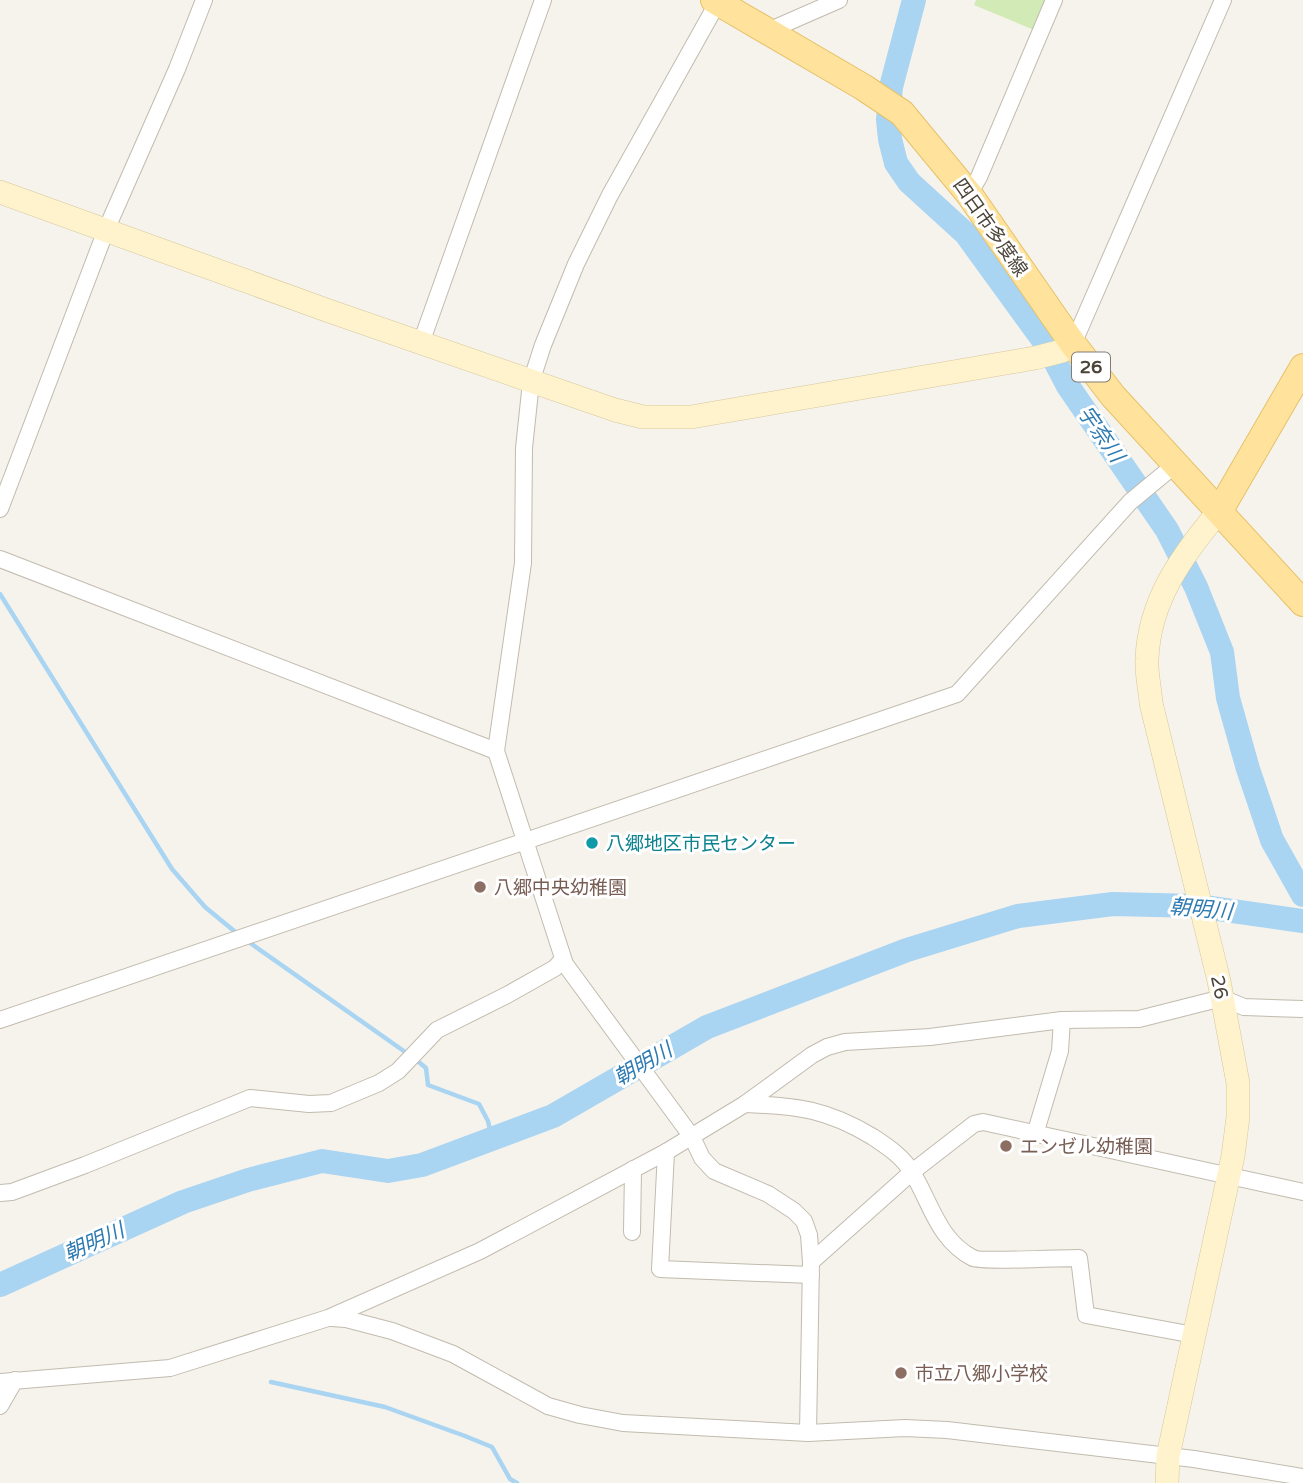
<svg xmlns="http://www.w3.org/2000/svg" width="1303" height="1483" font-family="'Varela Round','Noto Sans JP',sans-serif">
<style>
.green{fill:#d2eab5}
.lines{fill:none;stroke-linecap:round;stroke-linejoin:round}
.stream{stroke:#a9d4f2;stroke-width:4.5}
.river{stroke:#a9d4f2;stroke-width:24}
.street-casing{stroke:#c2bbae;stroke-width:18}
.secondary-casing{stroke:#d6c79b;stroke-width:24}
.primary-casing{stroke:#e6c16a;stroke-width:28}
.street{stroke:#fff;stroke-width:16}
.secondary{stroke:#fff3cd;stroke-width:23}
.primary{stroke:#ffe39c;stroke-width:26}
.culture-dot{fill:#0f9aa8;stroke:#fff;stroke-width:2.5}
.education-dot{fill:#8d6e63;stroke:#fff;stroke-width:2.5}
.labels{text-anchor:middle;stroke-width:6;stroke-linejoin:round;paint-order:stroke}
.shield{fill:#fff;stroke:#817c74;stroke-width:2}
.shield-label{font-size:18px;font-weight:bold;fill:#4b4439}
.street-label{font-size:19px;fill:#4b4439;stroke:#fff}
.culture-label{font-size:19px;fill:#0d838f;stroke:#fff;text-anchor:start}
.education-label{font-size:19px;fill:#785e54;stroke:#fff;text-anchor:start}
.water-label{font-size:21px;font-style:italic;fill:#2e7ab2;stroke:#fff}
</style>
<rect width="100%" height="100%" fill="#f6f3ec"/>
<!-- green -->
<polygon class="green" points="976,0 1047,0 1034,30 974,5"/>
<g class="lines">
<!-- stream -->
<g class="stream">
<polyline points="0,594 172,869 205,907 239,935"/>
<polyline points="246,940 408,1054"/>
<polyline points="415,1059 426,1068 428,1085 479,1104 488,1121 492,1139"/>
<polyline points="271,1382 385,1407 465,1436 492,1447 510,1479 517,1483"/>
</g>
<!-- river -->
<g class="river">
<polyline points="914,0 891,87 888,120 890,139 896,163 909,182 966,234 1046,344 1068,386 1167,530 1196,587 1222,652 1228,698 1248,769 1272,840 1303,895"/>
<polyline points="0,1285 183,1202 248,1180 322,1161 388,1171 422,1165 553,1116 707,1027 907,950 1018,916 1113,904 1197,906 1303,921"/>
</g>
<!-- street casing -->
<g class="street-casing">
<g id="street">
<polyline points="719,0 610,195 576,264 543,345 531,382 524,448 523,563 496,751 565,964 692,1137 702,1158 714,1171 768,1194 794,1211 804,1221 809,1235 811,1262 808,1433"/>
<polyline points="768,31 839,0"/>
<polyline points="969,194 979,177 1054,0"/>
<polyline points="421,343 543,0"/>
<polyline points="1073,344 1223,0"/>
<polyline points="0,509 106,230 177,69 204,0"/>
<polyline points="0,559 496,751"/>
<polyline points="0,1020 957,694 1130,502 1176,464"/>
<path d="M745,1104C798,1106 827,1109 873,1137C888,1147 902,1156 912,1172C931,1203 938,1240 973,1258C981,1262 1063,1258 1079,1258L1086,1315L1194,1335"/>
<polyline points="1036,1131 1060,1051 1062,1020"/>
<polyline points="666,1152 660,1269 811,1275"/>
<polyline points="0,1193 12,1192 85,1165 250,1098 309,1104 331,1103 379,1083 398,1071 437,1030 507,995 555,968 563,959"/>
<polyline points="632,1232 633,1169"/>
<polyline points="811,1262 912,1172 974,1124 983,1122 1303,1192"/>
<polyline points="331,1318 346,1319 392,1331 453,1354 548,1406 580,1415 623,1423 808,1433 905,1428 947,1430 1194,1459 1303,1477"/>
<polyline points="0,1382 170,1368 328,1318 480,1251 666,1152 745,1104 812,1055 827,1047 845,1042 930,1037 1062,1020 1139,1019 1222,998 1244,1007 1303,1009"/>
<polyline points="0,1406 15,1380"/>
</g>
</g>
<!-- secondary casing -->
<g class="secondary-casing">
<g id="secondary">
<polyline points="0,192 329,311 615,410 643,417 691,417 1035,358 1062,351 1073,344"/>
<path d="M1167,1483L1168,1456L1233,1156L1238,1117V1083L1219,981L1151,703C1150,688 1146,673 1147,659C1149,600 1183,554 1220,510"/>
</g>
</g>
<!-- primary casing -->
<g class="primary-casing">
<g id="primary">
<polyline points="714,0 863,87 902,113 969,194 1073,344 1113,396 1303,603"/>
<polyline points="1220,510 1303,367"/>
</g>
</g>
<!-- street -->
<use href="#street" class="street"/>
<!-- secondary -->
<use href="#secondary" class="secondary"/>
<!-- primary -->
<use href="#primary" class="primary"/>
</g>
<!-- markers -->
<circle class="culture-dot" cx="592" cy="843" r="7"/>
<g class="education-dot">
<circle cx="480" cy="887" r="7"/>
<circle cx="1006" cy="1146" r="7"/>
<circle cx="901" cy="1373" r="7"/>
</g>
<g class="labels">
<!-- shield labels -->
<rect class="shield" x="1072" y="352.5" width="38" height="29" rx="5"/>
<g class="shield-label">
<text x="1091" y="373">26</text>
</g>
<!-- street labels -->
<g class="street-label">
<text transform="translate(991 227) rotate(55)" y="7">四日市多度線</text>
<text transform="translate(1220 987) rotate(78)" y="7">26</text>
</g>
<!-- culture labels -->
<g class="culture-label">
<text x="606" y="850">八郷地区市民センター</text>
</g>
<!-- education labels -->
<g class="education-label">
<text x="494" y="894">八郷中央幼稚園</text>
<text x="1020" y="1153">エンゼル幼稚園</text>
<text x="915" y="1380">市立八郷小学校</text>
</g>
<!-- water labels -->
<g class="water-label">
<text transform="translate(1101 434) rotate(55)" y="7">宇奈川</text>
<text transform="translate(1201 909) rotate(5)" y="7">朝明川</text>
<text transform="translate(643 1064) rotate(-30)" y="7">朝明川</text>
<text transform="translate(94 1242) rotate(-24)" y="7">朝明川</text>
</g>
</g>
</svg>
